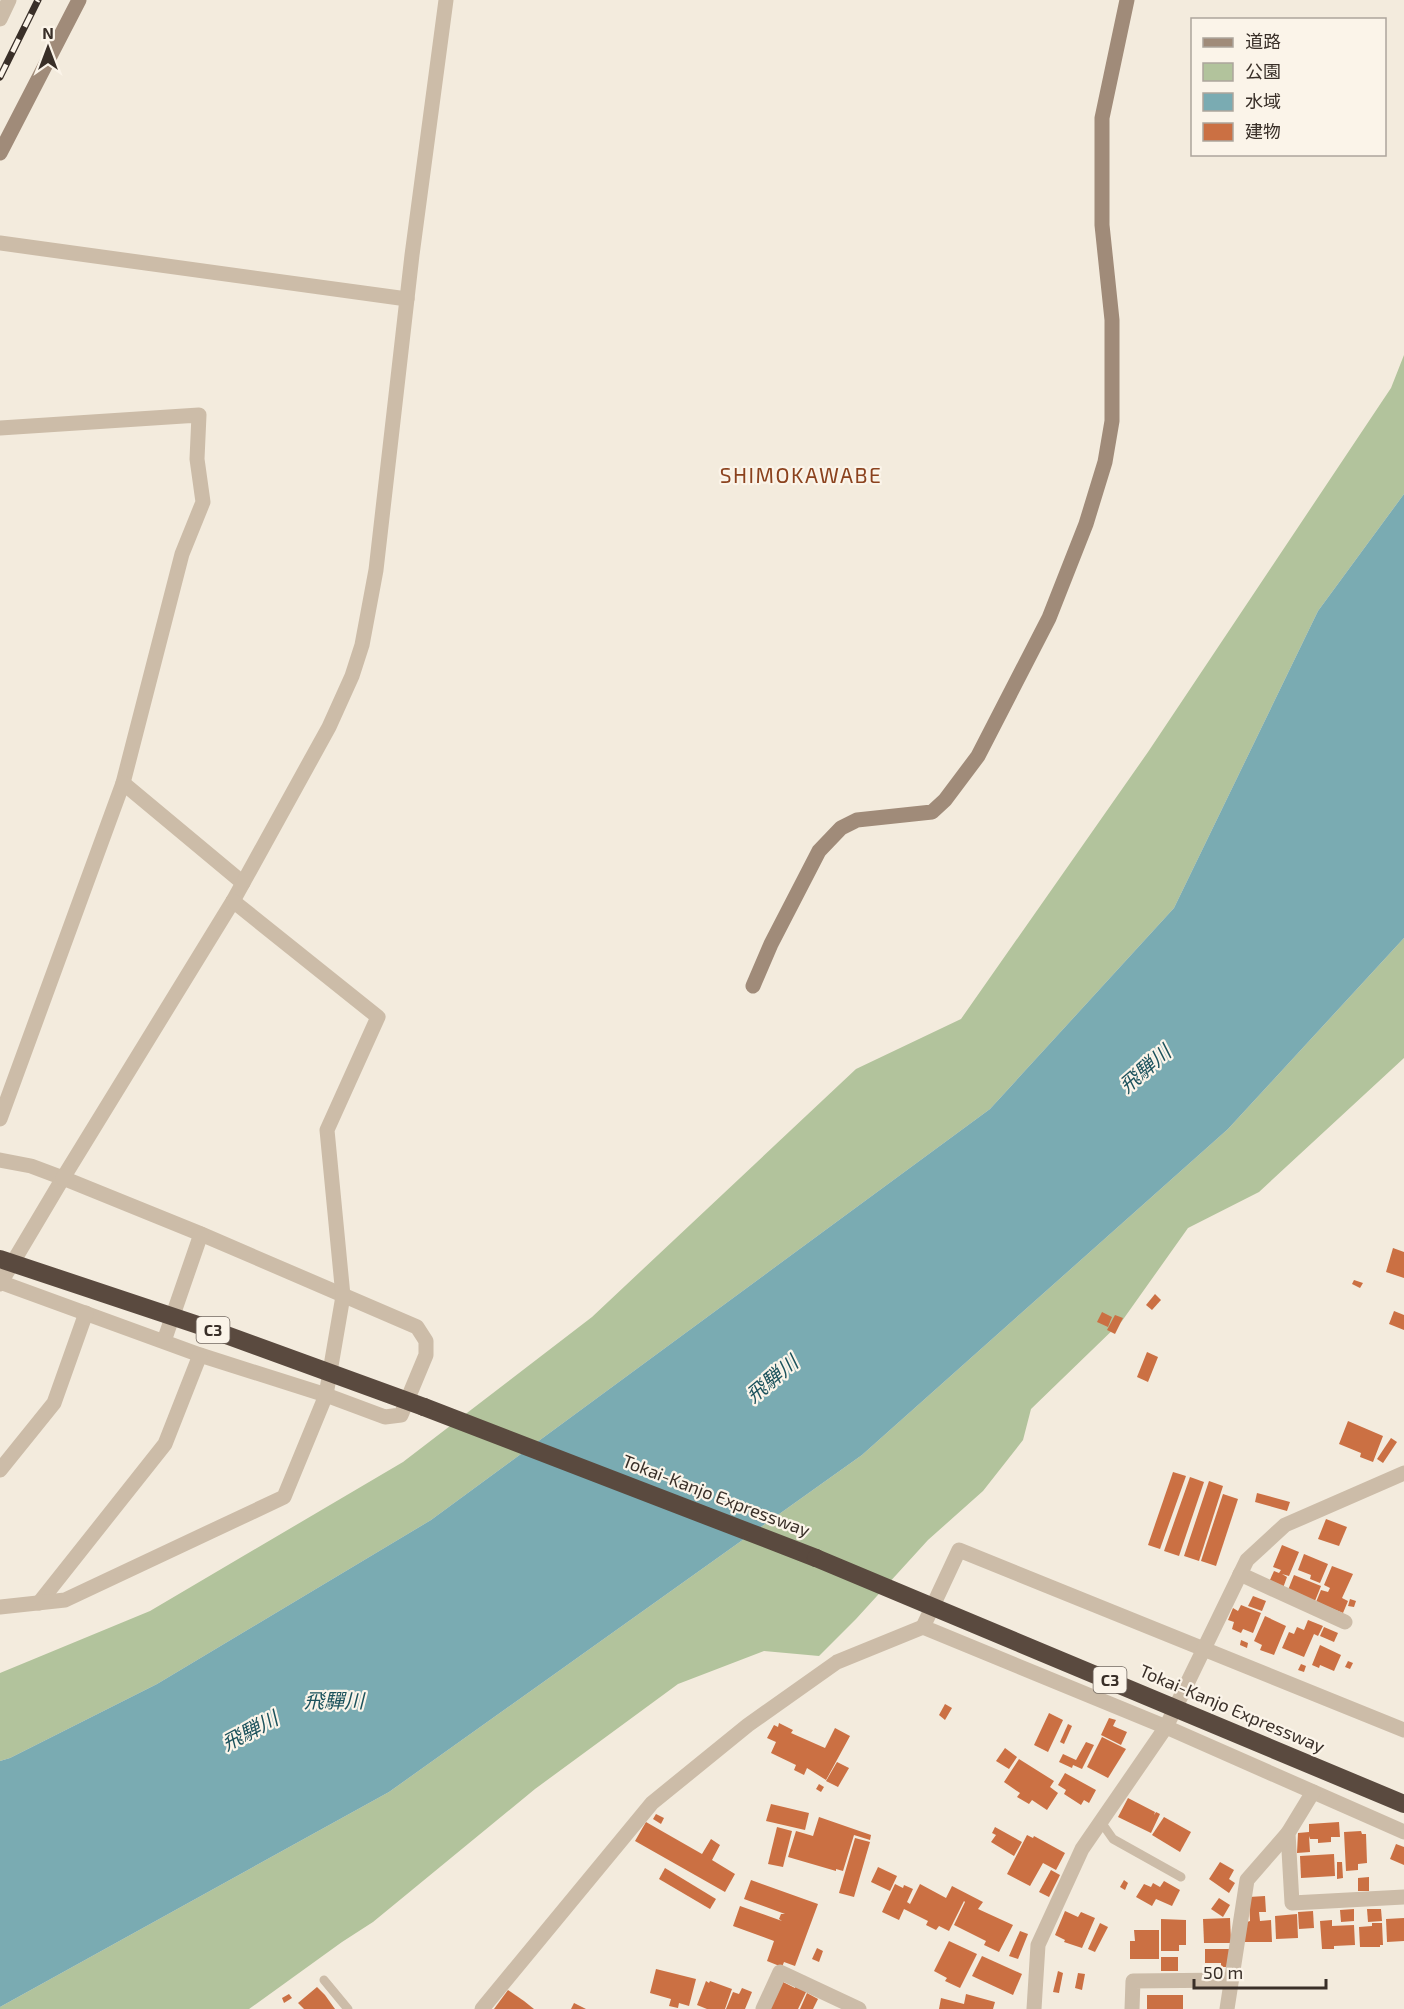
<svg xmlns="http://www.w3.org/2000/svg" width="1404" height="2009" font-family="'Exo 2','Noto Sans JP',sans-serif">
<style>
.green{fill:#b2c39c}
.water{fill:#7aabb2}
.building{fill:#cb7043}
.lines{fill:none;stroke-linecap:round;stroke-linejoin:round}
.lane{stroke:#ccbca8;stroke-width:9}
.street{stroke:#ccbca8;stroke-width:15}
.secondary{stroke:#a08b79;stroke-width:15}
.highway{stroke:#5a4a3f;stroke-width:18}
.rail-casing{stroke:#392f28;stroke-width:7}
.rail{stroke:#fbf4e9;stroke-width:4.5;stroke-dasharray:14;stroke-linecap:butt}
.highway-bridge{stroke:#5a4a3f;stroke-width:18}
.labels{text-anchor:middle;stroke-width:4.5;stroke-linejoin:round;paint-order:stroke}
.shield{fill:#fbf4e9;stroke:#736a62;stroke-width:1.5}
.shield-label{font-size:16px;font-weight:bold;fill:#392f28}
.street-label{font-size:18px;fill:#392f28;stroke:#fbf4e9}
.water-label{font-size:20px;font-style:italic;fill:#1c525c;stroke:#fbf4e9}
.quarter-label{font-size:21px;letter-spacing:1.5px;fill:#8b421e;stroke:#fbf4e9}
</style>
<rect width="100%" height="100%" fill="#f3ebdd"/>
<!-- green -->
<g class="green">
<polygon points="1404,355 1404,494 1318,611 1174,908 990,1109 431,1520 157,1684 10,1758 0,1761 0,1673 150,1611 403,1462 592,1317 856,1069 961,1019 1148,752 1391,388"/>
<polygon points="1404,938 1404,1058 1259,1192 1188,1228 1122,1321 1031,1409 1023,1440 983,1491 928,1540 856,1619 819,1656 764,1651 678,1684 535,1789 373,1922 342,1942 249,2009 0,2009 0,2007 389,1792 862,1455 1228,1129"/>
</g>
<!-- water -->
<polygon class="water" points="1404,494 1404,938 1228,1129 862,1455 389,1792 0,2007 0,1761 10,1758 157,1684 431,1520 990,1109 1174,908 1318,611"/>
<!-- building -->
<g class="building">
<polygon points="1393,1248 1404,1252 1404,1278 1386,1272"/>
<polygon points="1354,1280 1363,1283 1360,1288 1352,1284"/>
<polygon points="1155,1294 1161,1300 1152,1310 1146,1305"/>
<polygon points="1394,1311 1404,1315 1404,1330 1389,1324"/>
<polygon points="1102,1312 1112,1317 1108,1327 1097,1322"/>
<polygon points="1115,1315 1123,1318 1115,1334 1107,1330"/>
<polygon points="1147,1352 1158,1357 1148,1382 1137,1377"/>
<polygon points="1348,1421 1383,1436 1373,1462 1360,1457 1361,1453 1339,1444"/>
<polygon points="1391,1438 1397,1442 1383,1463 1377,1459"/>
<polygon points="1173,1472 1186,1476 1160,1549 1148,1545"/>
<polygon points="1190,1477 1204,1482 1179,1556 1164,1551"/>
<polygon points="1209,1481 1223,1486 1199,1561 1184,1556"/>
<polygon points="1257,1493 1290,1502 1287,1511 1255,1502"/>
<polygon points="1223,1494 1238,1499 1216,1566 1201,1561"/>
<polygon points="1326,1519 1347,1527 1339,1546 1318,1539"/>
<polygon points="1282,1545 1299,1552 1289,1576 1282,1574 1287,1577 1283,1588 1269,1582 1274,1571 1279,1573 1281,1570 1273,1567"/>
<polygon points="1304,1554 1328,1564 1320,1583 1310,1579 1311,1575 1298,1570"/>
<polygon points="1332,1566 1353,1574 1342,1598 1348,1601 1343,1613 1316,1602 1321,1590 1328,1592 1330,1588 1324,1585"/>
<polygon points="1294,1575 1321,1586 1315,1601 1288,1590"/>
<polygon points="1253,1596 1266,1601 1262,1611 1248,1606"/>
<polygon points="1350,1599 1356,1601 1354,1607 1348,1606"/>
<polygon points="1241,1605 1261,1613 1253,1633 1243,1629 1241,1633 1232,1629 1234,1622 1228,1620 1233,1608 1238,1611"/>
<polygon points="1265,1616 1286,1626 1274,1655 1260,1650 1262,1645 1254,1641"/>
<polygon points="1308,1620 1323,1626 1318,1636 1314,1634 1304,1657 1282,1648 1289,1632 1294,1634 1297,1627 1304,1630"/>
<polygon points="1324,1627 1338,1633 1334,1642 1320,1636"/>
<polygon points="1241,1640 1248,1643 1247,1648 1240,1645"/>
<polygon points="1320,1645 1341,1655 1334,1671 1320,1665 1319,1668 1312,1665"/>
<polygon points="1348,1661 1353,1663 1350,1669 1345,1667"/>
<polygon points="1301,1664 1306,1666 1304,1672 1298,1670"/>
<polygon points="945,1704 952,1708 945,1720 939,1715"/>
<polygon points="1049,1713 1063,1720 1048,1752 1034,1745"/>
<polygon points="1109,1718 1116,1720 1113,1726 1127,1732 1121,1745 1101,1735"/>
<polygon points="779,1723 793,1730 791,1733 825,1748 835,1728 850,1736 826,1780 807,1768 804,1775 794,1770 796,1765 771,1753 776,1742 767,1738 774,1725 778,1727"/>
<polygon points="1068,1724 1072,1726 1064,1744 1060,1742"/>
<polygon points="1102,1737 1126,1749 1108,1778 1087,1767"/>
<polygon points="1086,1742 1094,1745 1082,1769 1073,1765 1072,1768 1059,1762 1063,1754 1076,1760"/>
<polygon points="1005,1748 1017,1757 1009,1769 996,1761"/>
<polygon points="1019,1759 1054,1781 1050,1787 1058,1793 1047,1810 1032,1800 1029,1804 1017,1797 1020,1793 1004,1782"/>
<polygon points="837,1762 849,1768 838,1787 826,1781"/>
<polygon points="1065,1773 1096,1790 1089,1803 1084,1800 1081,1805 1064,1794 1066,1790 1058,1785"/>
<polygon points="819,1784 824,1787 821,1792 816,1789"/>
<polygon points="1128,1798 1155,1812 1154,1815 1156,1812 1160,1814 1151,1833 1118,1817"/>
<polygon points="771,1804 809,1813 805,1830 766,1821"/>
<polygon points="656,1814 664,1818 661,1824 653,1819"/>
<polygon points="819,1817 871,1835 870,1840 854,1835 843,1871 836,1869 836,1871 788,1857 796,1831 813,1836"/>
<polygon points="1164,1817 1191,1832 1180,1852 1152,1835"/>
<polygon points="646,1822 702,1854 711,1839 720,1845 712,1860 735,1874 725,1892 635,1841"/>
<polygon points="1339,1822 1340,1837 1331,1837 1331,1842 1318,1843 1318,1839 1310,1839 1309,1836 1310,1852 1297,1853 1298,1833 1309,1832 1309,1824"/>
<polygon points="777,1827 792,1831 783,1867 768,1864"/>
<polygon points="995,1827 1022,1842 1014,1856 991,1842 996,1835 992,1833"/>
<polygon points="1361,1831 1362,1834 1366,1834 1367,1863 1358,1864 1358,1870 1346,1871 1344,1832"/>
<polygon points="1027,1835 1033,1838 1034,1836 1065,1853 1056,1870 1043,1863 1030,1886 1007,1874"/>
<polygon points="855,1838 870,1842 854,1897 839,1893"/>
<polygon points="1396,1844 1404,1847 1404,1865 1390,1859"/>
<polygon points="1334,1854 1335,1876 1301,1878 1300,1856"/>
<polygon points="1220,1862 1234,1870 1229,1879 1235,1883 1229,1893 1209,1879"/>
<polygon points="1337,1862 1342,1862 1343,1878 1337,1879"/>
<polygon points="878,1867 897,1876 890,1891 871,1882"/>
<polygon points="665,1868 716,1899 710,1909 659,1879"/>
<polygon points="1051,1870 1060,1875 1049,1897 1039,1892"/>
<polygon points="1369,1877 1369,1891 1358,1891 1358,1878"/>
<polygon points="751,1880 818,1904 795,1966 784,1962 782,1967 767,1961 774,1941 733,1926 740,1906 782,1921 779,1919 781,1914 785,1914 744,1899"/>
<polygon points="1124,1880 1128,1883 1125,1890 1120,1887"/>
<polygon points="1164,1881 1180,1890 1172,1906 1156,1899 1152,1906 1136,1897 1144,1884 1151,1887 1153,1883 1160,1887"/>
<polygon points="895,1884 903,1888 904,1885 913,1889 907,1902 910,1904 920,1884 946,1898 952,1886 983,1902 978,1909 1013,1925 999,1952 984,1945 986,1941 954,1925 965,1902 964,1901 949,1931 939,1926 936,1930 926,1925 928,1921 904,1909 899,1920 882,1912"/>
<polygon points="1265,1896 1266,1912 1259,1912 1260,1921 1271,1920 1272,1942 1245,1942 1245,1928 1247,1927 1247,1922 1250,1921 1249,1897"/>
<polygon points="1219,1898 1230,1905 1223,1917 1211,1909"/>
<polygon points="1354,1909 1354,1921 1341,1922 1340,1910"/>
<polygon points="1367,1909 1381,1909 1382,1921 1368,1922"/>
<polygon points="1065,1911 1078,1917 1081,1912 1095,1918 1082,1948 1064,1942 1065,1940 1055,1935"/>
<polygon points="1313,1911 1314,1928 1299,1929 1298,1912"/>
<polygon points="1297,1914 1298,1938 1276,1939 1275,1916"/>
<polygon points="1230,1918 1231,1943 1204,1943 1203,1919"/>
<polygon points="1404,1918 1404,1941 1387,1942 1386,1919"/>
<polygon points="1161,1919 1186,1920 1186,1945 1179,1945 1179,1951 1161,1951"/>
<polygon points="1332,1920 1332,1926 1354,1925 1355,1945 1334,1946 1334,1949 1322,1949 1320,1921"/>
<polygon points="1100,1923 1108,1927 1095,1952 1088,1949"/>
<polygon points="1372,1923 1382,1923 1383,1945 1380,1945 1380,1947 1360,1947 1359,1927 1372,1926"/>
<polygon points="1134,1930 1159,1930 1159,1959 1130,1959 1130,1941 1135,1941"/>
<polygon points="1020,1931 1028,1934 1018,1959 1009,1956"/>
<polygon points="949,1941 977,1954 960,1988 945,1981 947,1978 934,1971"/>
<polygon points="817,1948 823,1951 819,1962 812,1959"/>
<polygon points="1205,1949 1229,1949 1229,1967 1221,1967 1221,1963 1205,1963"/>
<polygon points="982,1956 1022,1974 1013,1995 972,1976"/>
<rect x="1161" y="1957" width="17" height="14"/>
<polygon points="656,1969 696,1979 689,2006 679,2003 678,2008 669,2006 671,1999 650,1993"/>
<polygon points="1058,1971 1063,1973 1059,1993 1053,1992"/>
<polygon points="1078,1973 1085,1974 1082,1990 1075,1988"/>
<polygon points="706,1981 709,1983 710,1981 732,1989 725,2009 707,2009 697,2005"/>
<polygon points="783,1982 795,1988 796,1985 807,1990 798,2009 770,2009"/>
<polygon points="317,1987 325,1995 335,2009 304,2009 298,2003"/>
<polygon points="742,1988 752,1992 745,2009 726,2009 733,1992 739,1994"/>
<polygon points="508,1990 524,2001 534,2009 494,2009"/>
<polygon points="807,1993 818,1999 813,2009 800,2009"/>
<polygon points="289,1994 292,1998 284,2003 282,1998"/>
<polygon points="966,1994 995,2002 993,2009 939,2009 941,1998 964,2004"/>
<rect x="1147" y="1995" width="36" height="14"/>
<polygon points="574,2003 586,2009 571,2009"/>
</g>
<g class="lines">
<!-- lane -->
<g class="lane">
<polyline points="1101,1822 1113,1839 1181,1877"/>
<polyline points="324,1980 348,2009"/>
</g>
<!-- street -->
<g class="street">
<polyline points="0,19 9,0"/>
<polyline points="0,243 407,299"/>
<polyline points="0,428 199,415 197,459 203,502 182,554 123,783 0,1119"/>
<polyline points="123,783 243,883"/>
<polyline points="0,1160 31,1166 63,1178 0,1284"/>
<polyline points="0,1282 200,1355 326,1395 385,1417 401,1415 426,1355 426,1341 417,1327 201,1234 63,1178 233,901 329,727 352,676 362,645 376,570 412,255 446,0"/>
<polyline points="164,1341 201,1234"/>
<polyline points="0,1470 54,1403 86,1313"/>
<polyline points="1240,1574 1345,1622"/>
<polyline points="39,1603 165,1444 200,1355"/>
<polyline points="0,1607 65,1600 284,1497 326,1395 343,1296 327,1130 378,1017 233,901"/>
<polyline points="1404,1730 959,1550 923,1627 1166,1727 1404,1832"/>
<polyline points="1313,1792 1288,1833 1292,1903 1404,1897"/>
<polyline points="482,2009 652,1803 748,1725 837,1662 923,1627"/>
<polyline points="763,2009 780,1972 859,2009"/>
<polyline points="1034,2009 1038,1945 1082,1849 1166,1727 1247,1560 1285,1525 1404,1473"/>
<polyline points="1132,2009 1133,1981 1231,1980"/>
<polyline points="1227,2009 1247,1880 1288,1833"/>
</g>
<!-- secondary -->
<g class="secondary">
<polyline points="0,153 79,0"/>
<polyline points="753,986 771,944 819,851 841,828 857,820 932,812 945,800 978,756 1049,618 1086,524 1105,462 1112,421 1112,320 1102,225 1102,118 1127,0"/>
</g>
<!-- highway -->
<polyline class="highway" points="424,1407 816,1558"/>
<!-- rail casing -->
<g class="rail-casing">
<polyline id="rail" points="0,77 38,0"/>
</g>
<!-- rail -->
<use href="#rail" class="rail"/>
<!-- highway-bridge -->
<g class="highway-bridge">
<polyline points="0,1259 207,1328 424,1407"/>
<polyline points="816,1558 1404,1804"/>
</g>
</g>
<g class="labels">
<!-- shield labels -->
<g class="shield">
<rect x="196.5" y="1317" width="33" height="26" rx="4.5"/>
<rect x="1093.5" y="1667" width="33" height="26" rx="4.5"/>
</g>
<g class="shield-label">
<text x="213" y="1336">C3</text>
<text x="1110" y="1686">C3</text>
</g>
<!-- street labels -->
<g class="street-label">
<text transform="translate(716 1496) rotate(21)" y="6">Tokai-Kanjo Expressway</text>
<text transform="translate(1232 1709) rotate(23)" y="6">Tokai-Kanjo Expressway</text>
</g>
<!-- water labels -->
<g class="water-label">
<text transform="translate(1145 1069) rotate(-41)" y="7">飛騨川</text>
<text transform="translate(772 1379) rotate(-40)" y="7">飛騨川</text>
<text x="334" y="1708">飛驒川</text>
<text transform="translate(250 1731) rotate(-28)" y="7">飛騨川</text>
</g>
<!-- quarter labels -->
<g class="quarter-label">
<text x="801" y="483">SHIMOKAWABE</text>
</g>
</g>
<!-- legend -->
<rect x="1191" y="18" width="195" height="138" fill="#fbf4e9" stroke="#ada59c" stroke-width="1.5"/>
<rect x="1203" y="38" width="30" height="9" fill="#a08b79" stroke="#ada59c" stroke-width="1.5"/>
<text x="1245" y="48" font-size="18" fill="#392f28">道路</text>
<rect x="1203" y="63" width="30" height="18" fill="#b2c39c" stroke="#ada59c" stroke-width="1.5"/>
<text x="1245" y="78" font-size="18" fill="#392f28">公園</text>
<rect x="1203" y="93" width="30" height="18" fill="#7aabb2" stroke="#ada59c" stroke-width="1.5"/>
<text x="1245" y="108" font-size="18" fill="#392f28">水域</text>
<rect x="1203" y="123" width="30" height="18" fill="#cb7043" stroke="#ada59c" stroke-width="1.5"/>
<text x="1245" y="138" font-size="18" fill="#392f28">建物</text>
<!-- north arrow -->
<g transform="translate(48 48)" stroke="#fbf4e9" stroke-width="4.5" paint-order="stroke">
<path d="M0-4.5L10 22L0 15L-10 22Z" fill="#392f28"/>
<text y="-9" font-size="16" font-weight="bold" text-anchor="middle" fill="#392f28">N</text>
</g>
<!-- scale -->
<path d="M1194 1979v9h132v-9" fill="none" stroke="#392f28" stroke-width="3"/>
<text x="1203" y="1979" font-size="18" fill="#392f28" stroke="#fbf4e9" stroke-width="4.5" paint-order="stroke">50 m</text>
</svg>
